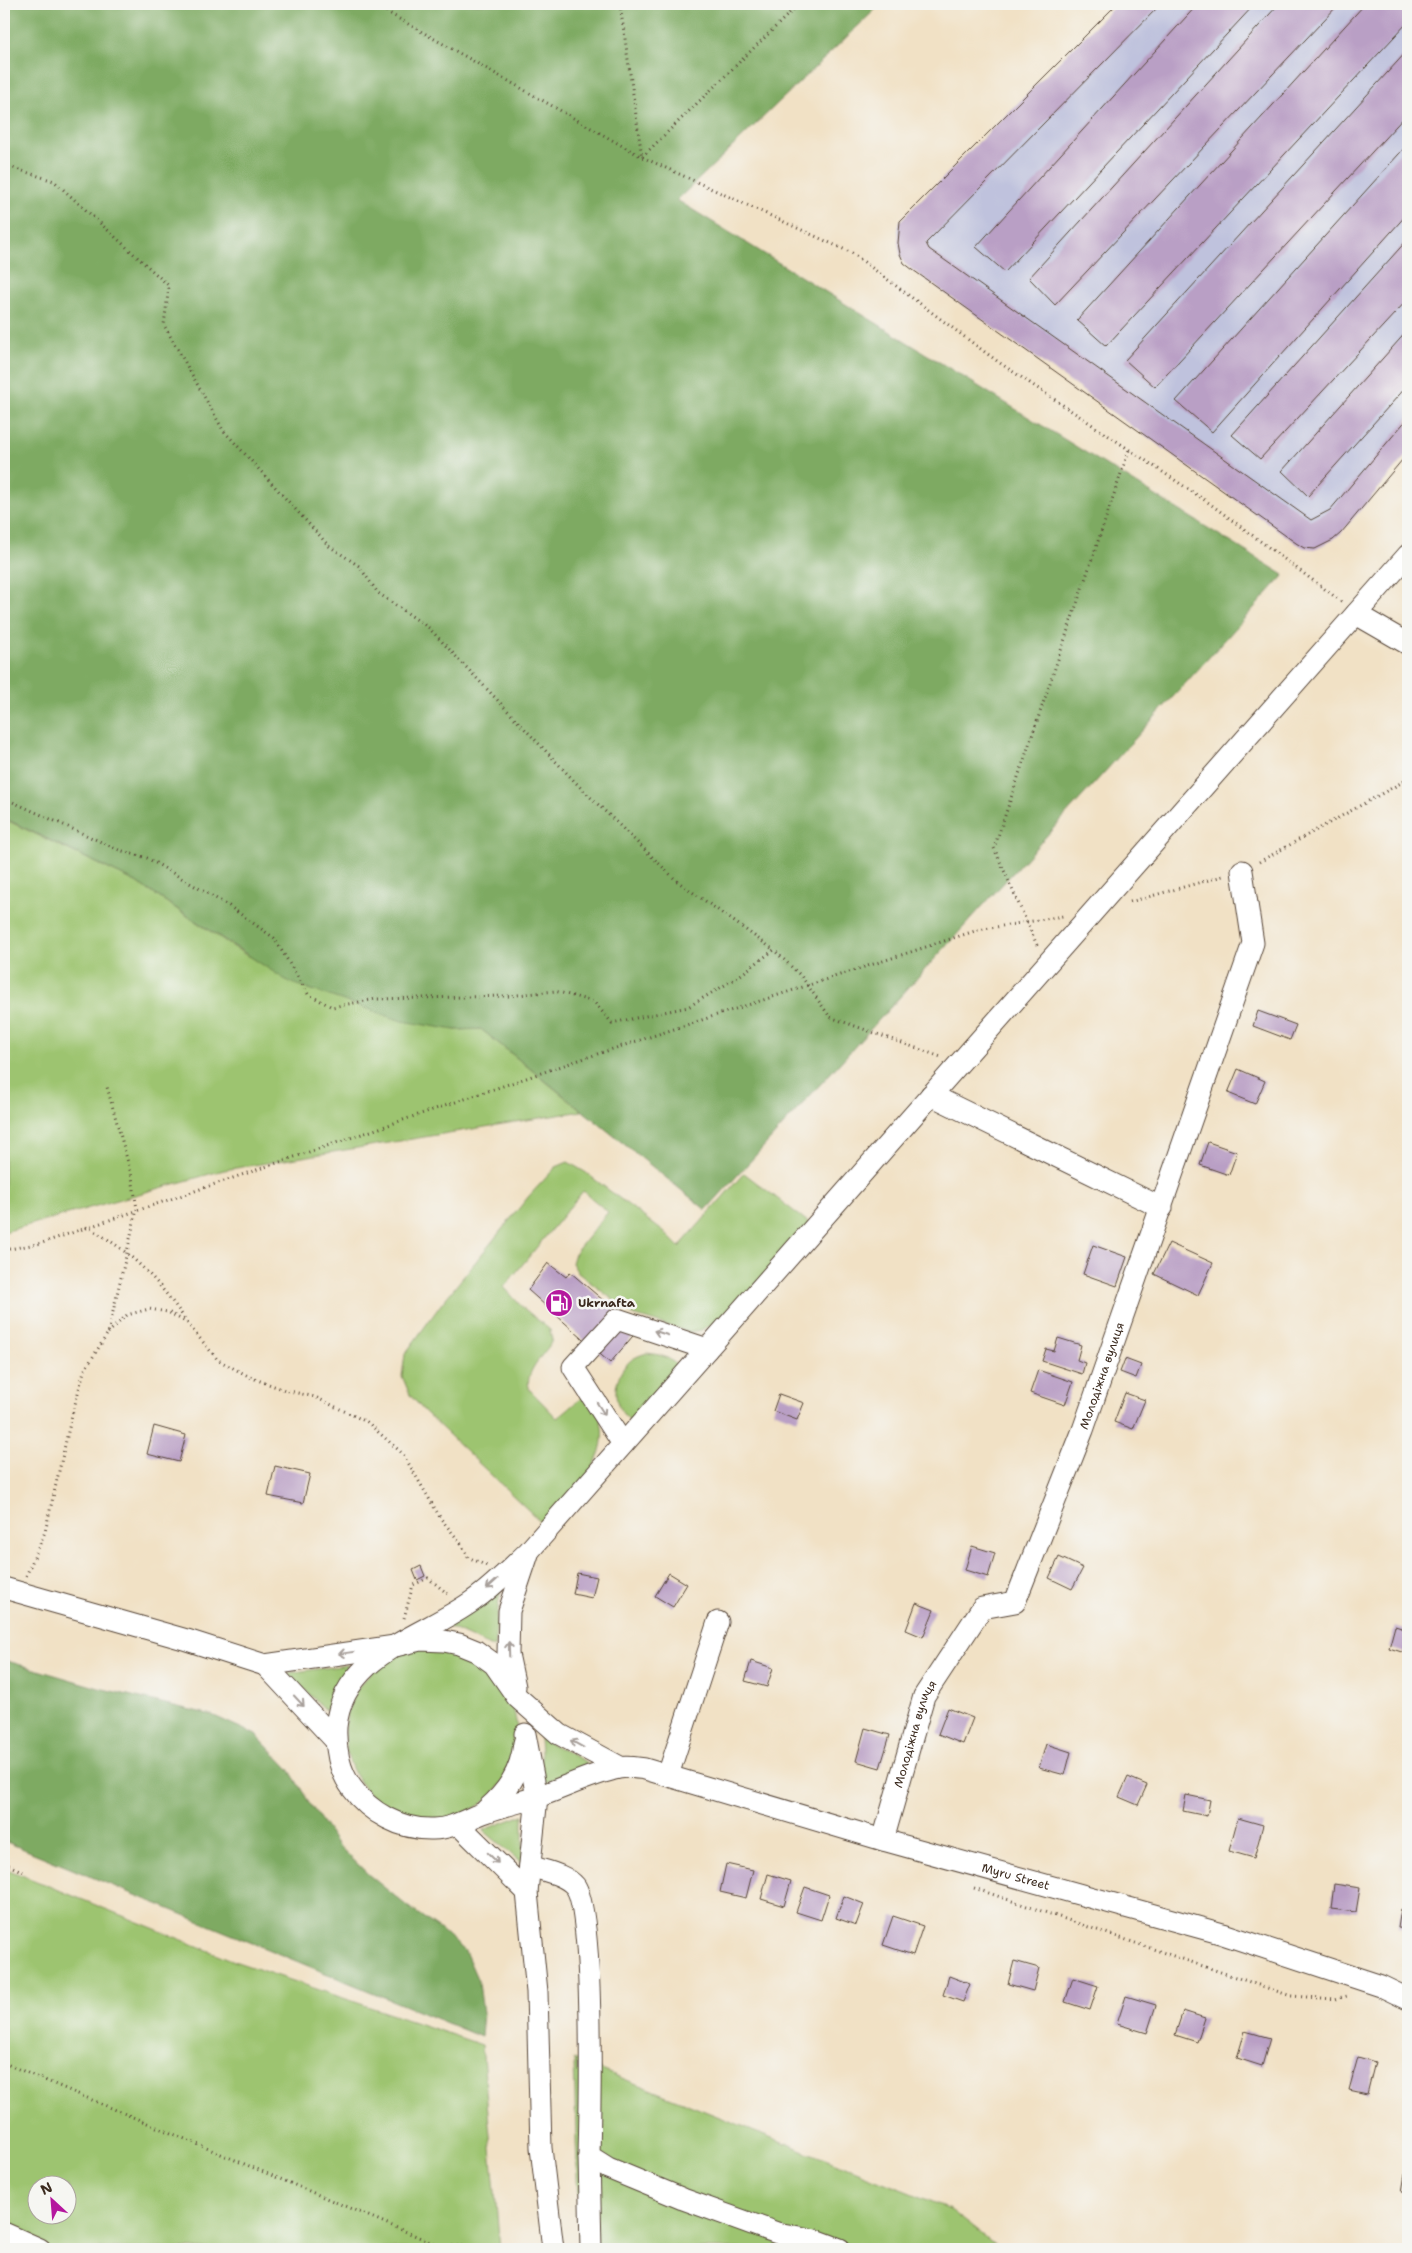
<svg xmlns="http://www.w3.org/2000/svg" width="1412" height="2253" font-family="'Shantell Sans',sans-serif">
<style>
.industrial{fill:#bfc2dd}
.green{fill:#9dc46f;stroke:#6c7746;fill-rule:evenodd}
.forest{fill:#7eaa62;stroke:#5c6a40}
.building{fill:#b99fc5}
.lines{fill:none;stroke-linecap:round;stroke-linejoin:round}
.minor-casing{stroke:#564537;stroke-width:23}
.path{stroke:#564537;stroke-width:3;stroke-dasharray:1 4;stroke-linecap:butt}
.minor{stroke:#fff;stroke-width:21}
.oneway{stroke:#a79f9a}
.labels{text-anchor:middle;stroke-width:5;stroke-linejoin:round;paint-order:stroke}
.poi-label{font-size:12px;font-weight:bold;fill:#3b2a1e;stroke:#f6f6f2;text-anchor:start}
.street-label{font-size:12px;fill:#3b2a1e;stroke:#f6f6f2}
</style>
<rect width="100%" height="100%" fill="#f6f6f2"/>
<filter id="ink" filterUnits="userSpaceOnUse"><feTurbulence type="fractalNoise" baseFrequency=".02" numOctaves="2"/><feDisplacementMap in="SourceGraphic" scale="10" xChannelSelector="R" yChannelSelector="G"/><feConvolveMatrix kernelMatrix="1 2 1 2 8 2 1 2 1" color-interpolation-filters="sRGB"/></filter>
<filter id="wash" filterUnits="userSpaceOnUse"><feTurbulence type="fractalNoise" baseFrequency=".0096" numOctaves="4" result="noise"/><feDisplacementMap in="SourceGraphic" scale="20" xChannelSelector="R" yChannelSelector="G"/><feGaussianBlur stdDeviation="1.12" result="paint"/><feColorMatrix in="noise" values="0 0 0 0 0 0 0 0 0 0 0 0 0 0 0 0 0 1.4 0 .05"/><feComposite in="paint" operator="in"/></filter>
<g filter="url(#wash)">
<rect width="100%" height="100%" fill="#f1e1c5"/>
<!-- industrial -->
<polygon class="industrial" points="1117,4 1408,4 1408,453 1341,533 1324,545 1304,548 913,270 904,263 900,254 898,230 900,221"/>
<!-- green -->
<g class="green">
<polygon points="4,819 136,882 246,955 455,1030 481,1029 582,1111 224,1170 4,1232"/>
<path d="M568,1162L585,1172L665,1233L679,1247L744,1173L812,1225L731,1311L715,1323L701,1330L689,1332L633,1315L578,1273L572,1263L575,1253L608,1212L583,1191L504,1287L521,1306L550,1330L552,1340L549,1346C541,1357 523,1375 530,1390L557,1418L586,1394C591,1402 599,1412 601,1421C611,1464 569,1497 545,1526L425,1412L410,1395L402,1376L405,1354L442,1303L529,1196L556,1167Z"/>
<path d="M647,1353C663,1355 674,1358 681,1373L637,1423C612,1415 610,1382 627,1364C632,1358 640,1355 647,1353Z"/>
<polygon points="500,1590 494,1648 447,1626"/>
<circle cx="431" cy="1734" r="86"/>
<polygon points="348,1665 328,1712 287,1673"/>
<polygon points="540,1738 588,1763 543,1784"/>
<polygon points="523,1815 523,1864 483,1830"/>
<path d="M4,1868L237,1962L482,2045L500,2249H4ZM38,2186H68V2216H38Z"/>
<polygon points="574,2059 948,2208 1001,2249 579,2249"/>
</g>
<!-- forest -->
<g class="forest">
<polygon points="4,4 881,4 677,200 1284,575 706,1210 481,1029 455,1030 402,1021 289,982 136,882 4,818"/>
<polygon points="4,1660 99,1688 212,1715 256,1735 289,1769 310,1804 337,1844 369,1875 407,1906 441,1930 465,1951 479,1983 483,2013 481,2037 4,1841"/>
</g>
<g id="blocks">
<!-- building -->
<g class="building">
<polygon points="1117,4 1161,4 926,243 929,249 1311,520 1330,510 1408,418 1408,453 1341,533 1333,540 1315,549 1304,548 1296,543 913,270 904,263 900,254 898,243 900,221"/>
<polygon points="1198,4 1255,4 1005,272 976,247"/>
<polygon points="1279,4 1339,4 1055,305 1029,278"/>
<polygon points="1365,4 1408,4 1408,22 1106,346 1077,320"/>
<polygon points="1408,50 1408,113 1155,387 1125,360"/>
<polygon points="1408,144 1408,213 1212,432 1176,401"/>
<polygon points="1408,239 1408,299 1260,459 1232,435"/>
<polygon points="1408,330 1408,385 1308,496 1282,471"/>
<polygon points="1258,1011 1296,1025 1290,1040 1253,1026"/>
<polygon points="1238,1069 1265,1081 1255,1104 1228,1093"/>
<polygon points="1208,1142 1237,1152 1229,1175 1200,1165"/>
<polygon points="1169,1243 1213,1263 1198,1295 1154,1274"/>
<polygon points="1093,1245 1127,1257 1117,1286 1083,1274"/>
<polygon points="548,1263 566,1277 570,1272 638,1330 610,1363 528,1290"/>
<polygon points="1058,1338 1081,1345 1077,1360 1085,1363 1082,1374 1042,1361 1046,1349 1054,1351"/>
<polygon points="1125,1359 1141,1365 1136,1378 1120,1372"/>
<polygon points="1038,1370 1073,1382 1065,1405 1030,1393"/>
<polygon points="1125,1393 1145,1400 1133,1429 1114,1422"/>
<polygon points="779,1394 804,1403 797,1420 773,1411"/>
<polygon points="154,1426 186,1435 179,1462 147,1454"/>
<polygon points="275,1466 310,1474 303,1503 268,1496"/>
<polygon points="972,1546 995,1553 988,1577 965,1570"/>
<polygon points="1059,1557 1083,1568 1072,1589 1049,1578"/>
<polygon points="421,1566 425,1576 417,1580 413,1570"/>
<polygon points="577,1573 597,1577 592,1598 573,1594"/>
<polygon points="669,1573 687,1584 673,1607 655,1596"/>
<polygon points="916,1603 934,1610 923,1637 906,1630"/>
<polygon points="1395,1626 1408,1630 1408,1654 1389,1648"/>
<polygon points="751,1661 773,1668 767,1687 745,1681"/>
<polygon points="948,1708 973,1718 963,1744 938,1734"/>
<polygon points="865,1728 890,1735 880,1768 856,1761"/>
<polygon points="1046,1744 1071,1752 1065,1775 1039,1768"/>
<polygon points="1128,1777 1147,1785 1138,1805 1119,1797"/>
<polygon points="1186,1795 1210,1800 1207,1816 1183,1811"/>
<polygon points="1238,1818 1263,1825 1254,1858 1229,1851"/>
<polygon points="726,1864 753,1870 746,1898 720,1892"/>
<polygon points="768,1874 791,1881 784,1906 761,1899"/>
<polygon points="1334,1884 1360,1888 1356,1912 1331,1909"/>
<polygon points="805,1887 829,1895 821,1920 796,1912"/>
<polygon points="844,1896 864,1904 856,1925 836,1918"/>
<polygon points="1401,1909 1408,1910 1408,1929 1398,1928"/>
<polygon points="893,1916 923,1926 913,1955 883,1945"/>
<polygon points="1014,1961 1039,1968 1033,1991 1008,1984"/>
<polygon points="949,1976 970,1984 963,2002 943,1995"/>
<polygon points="1073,1978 1098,1986 1090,2010 1065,2002"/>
<polygon points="1126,1996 1156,2005 1147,2033 1117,2024"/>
<polygon points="1183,2011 1205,2018 1197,2042 1175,2035"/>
<polygon points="1245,2031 1270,2038 1262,2066 1237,2058"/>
<polygon points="1358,2057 1375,2062 1367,2094 1349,2090"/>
<polygon points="1405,2174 1408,2175 1408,2193 1402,2192"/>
</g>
</g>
</g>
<g filter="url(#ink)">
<use href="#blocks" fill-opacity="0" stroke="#564537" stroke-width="1"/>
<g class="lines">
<!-- minor casing -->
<g class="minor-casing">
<g id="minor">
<path id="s1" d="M1408,555L528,1552C511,1568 494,1586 474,1600C424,1637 343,1653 336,1727C335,1747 339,1771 352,1788C370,1813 401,1830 433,1829C453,1829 468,1818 486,1812C503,1806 520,1802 537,1797C564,1788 591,1774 619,1768C627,1766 637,1768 645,1769L883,1840L1223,1934L1381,1986L1408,1999"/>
<polyline points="1356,614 1408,644"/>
<polyline points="931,1095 1162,1208"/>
<polyline points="623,1444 573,1367 617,1319 707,1349"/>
<polyline points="4,1588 187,1640 265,1665 395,1646 420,1640 444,1641 459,1644 476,1651 494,1664 517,1697 559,1734 620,1767"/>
<polyline points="265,1665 335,1740"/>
<polyline points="515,1687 508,1654 509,1611 528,1554"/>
<polyline points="525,1734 537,1797 527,1892 537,1992 541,2148 553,2249"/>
<polyline points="668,1775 718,1622"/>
<path d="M486,1810C507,1792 521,1772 524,1743"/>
<polyline points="459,1825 527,1892"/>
<path id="s2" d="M883,1840L924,1696L982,1608L1015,1602L1083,1430L1253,943L1242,871"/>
<path d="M530,1866C544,1871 565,1874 575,1886C595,1911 590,2114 589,2156L608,2168L683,2199L777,2233L816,2240L840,2249"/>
<polyline points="589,2156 591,2249"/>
<polyline points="4,2233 40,2249"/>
</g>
</g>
<!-- path -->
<g class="path">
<polyline points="373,4 642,157 852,253 997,361 1209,503 1342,602"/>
<polyline points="620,4 642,157 799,4"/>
<polyline points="4,165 54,181 169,286 164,325 223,430 329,546 359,566 378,593 429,628 580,787 677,881 774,950"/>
<polyline points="4,798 119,850 147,858 229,906 274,938 308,994 332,1007 376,999 508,996 555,991 594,1002 612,1023 688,1007 735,979 774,950 801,976 830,1017 941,1057"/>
<polyline points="1259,862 1408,779"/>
<polyline points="1130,902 1223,876"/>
<polyline points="1037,945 994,848 1129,450"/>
<path d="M86,1227C129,1248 160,1282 187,1322"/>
<polyline points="4,1250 42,1243 585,1058 978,930 1063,916"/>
<polyline points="108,1333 127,1315 149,1309 168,1312 187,1323 218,1360 252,1378 285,1390 315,1397 367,1422 403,1454 441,1519 460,1542 468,1557 487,1566"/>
<polyline points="26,1576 45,1532 71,1419 84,1371 108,1333 137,1209 132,1177 107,1087"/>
<polyline points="404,1618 413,1585 428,1578 448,1594"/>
<polyline points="4,1863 26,1873"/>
<polyline points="974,1888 1291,1996 1335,1999 1347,1996"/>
<polyline points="4,2063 440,2246 471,2246"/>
</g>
<!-- minor -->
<use href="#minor" class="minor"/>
</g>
<!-- one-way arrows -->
<defs><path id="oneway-shaft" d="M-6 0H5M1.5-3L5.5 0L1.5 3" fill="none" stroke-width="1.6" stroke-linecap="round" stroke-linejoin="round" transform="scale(1.25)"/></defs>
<g class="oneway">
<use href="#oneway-shaft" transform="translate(661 1333) rotate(-162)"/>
<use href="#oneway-shaft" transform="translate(601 1409) rotate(57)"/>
<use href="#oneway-shaft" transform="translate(492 1584) rotate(138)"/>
<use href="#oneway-shaft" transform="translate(509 1649) rotate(-92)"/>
<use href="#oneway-shaft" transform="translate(346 1653) rotate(172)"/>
<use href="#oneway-shaft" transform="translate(299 1701) rotate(47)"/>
<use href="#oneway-shaft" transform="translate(577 1744) rotate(-151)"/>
<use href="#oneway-shaft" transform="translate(493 1858) rotate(45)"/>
</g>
</g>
<!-- icons -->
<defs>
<g id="fuel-disc" transform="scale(1.4375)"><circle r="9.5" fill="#b5179e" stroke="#f6f6f2"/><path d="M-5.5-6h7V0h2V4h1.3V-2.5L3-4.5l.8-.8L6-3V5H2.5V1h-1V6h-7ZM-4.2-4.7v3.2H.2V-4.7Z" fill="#fff"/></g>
</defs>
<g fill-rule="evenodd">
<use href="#fuel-disc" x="559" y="1303"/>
</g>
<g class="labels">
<!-- poi labels -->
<g class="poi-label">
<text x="578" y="1307">Ukrnafta</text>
</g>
<!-- street labels -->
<g class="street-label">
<text dy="4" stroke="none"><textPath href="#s2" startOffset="531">Молодіжна вулиця</textPath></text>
<text dy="4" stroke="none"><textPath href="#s2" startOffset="111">Молодіжна вулиця</textPath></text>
<text dy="4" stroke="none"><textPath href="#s1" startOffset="2365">Myru Street</textPath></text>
</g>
</g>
<!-- margin -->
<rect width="1412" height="2253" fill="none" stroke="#f6f6f2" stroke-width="20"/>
<!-- north arrow -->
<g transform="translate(52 2200) rotate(334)"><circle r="24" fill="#f6f6f2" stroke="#aba49d"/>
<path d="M0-4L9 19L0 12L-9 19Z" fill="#b5179e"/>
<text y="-8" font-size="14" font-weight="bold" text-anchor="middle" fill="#3b2a1e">N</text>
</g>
</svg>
